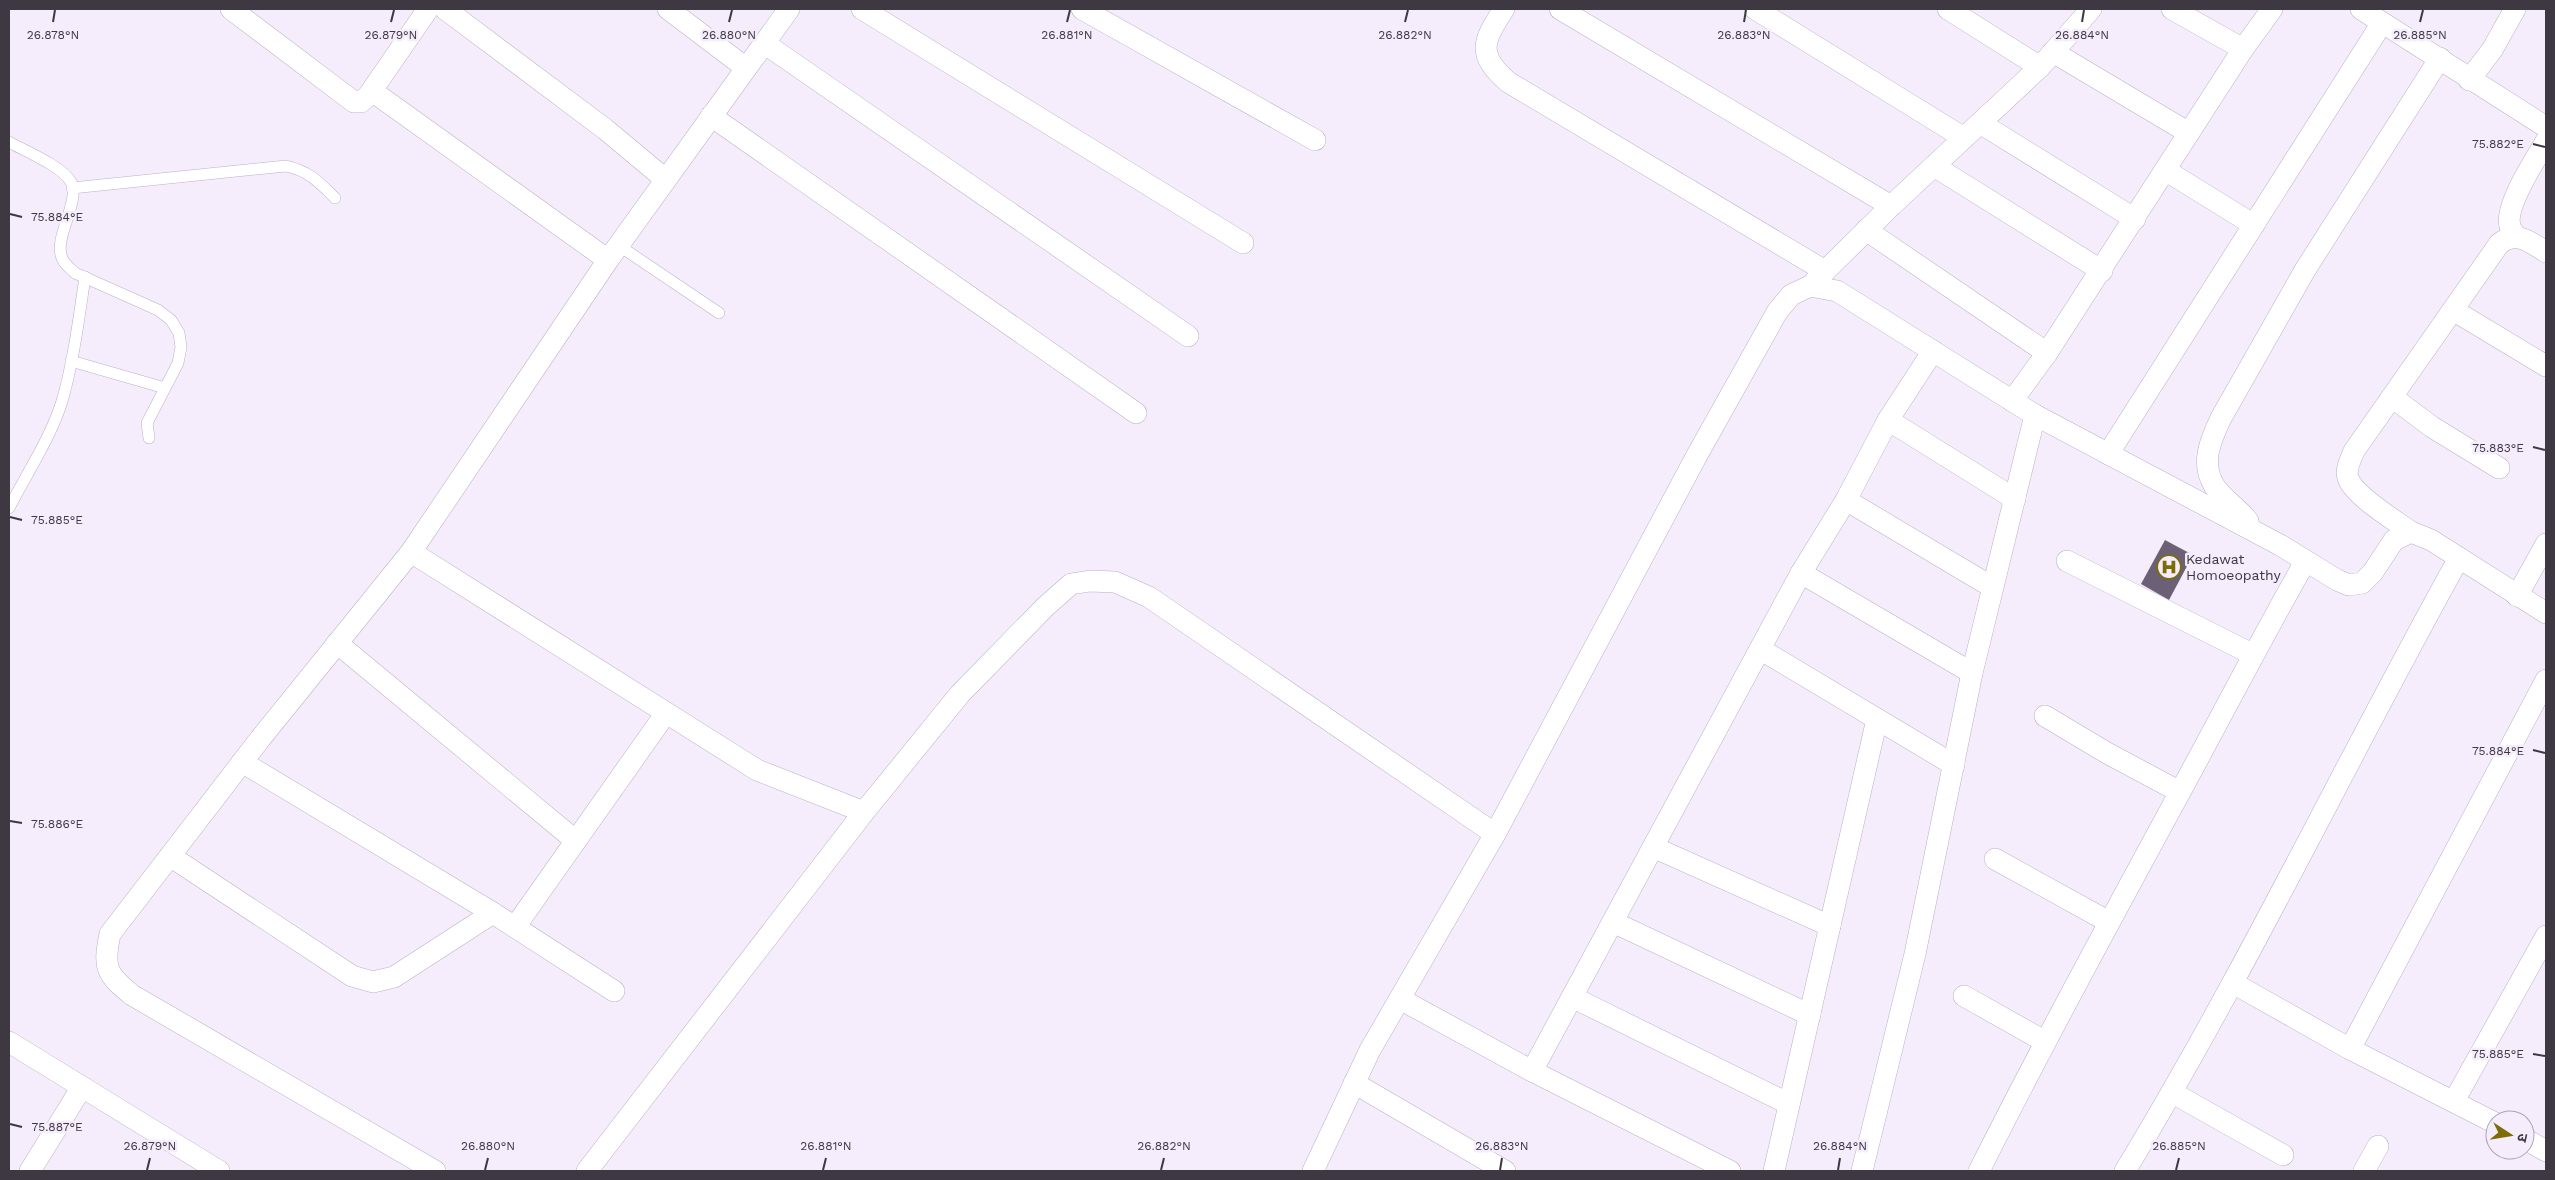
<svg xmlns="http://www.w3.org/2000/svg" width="2555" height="1180" font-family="'Work Sans','Noto Sans Devanagari',sans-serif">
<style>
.building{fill:#6c6076}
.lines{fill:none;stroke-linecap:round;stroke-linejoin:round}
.lane-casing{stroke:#bdafc7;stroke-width:12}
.street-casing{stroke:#bdafc7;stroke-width:22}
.lane{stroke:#fff;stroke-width:11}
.street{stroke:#fff;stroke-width:21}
.ticks{fill:none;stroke:#3d3842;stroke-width:2}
.labels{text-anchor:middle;stroke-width:5;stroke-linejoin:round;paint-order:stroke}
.poi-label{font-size:14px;fill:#3d3842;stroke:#f5edfc;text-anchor:start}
.ticks-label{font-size:12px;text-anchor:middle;fill:#3d3842;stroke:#f5edfc;stroke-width:5;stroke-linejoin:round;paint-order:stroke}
</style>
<rect width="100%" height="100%" fill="#f5edfc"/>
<!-- building -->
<polygon class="building" points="2165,540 2193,555 2169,600 2141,584"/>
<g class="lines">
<!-- lane casing -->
<g class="lane-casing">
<g id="lane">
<path d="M9,142C25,151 62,166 71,182C81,201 53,238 62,258C64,264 70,268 75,273L158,310L171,320L179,333L181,347L178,363L147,423L149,438"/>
<path d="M72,188L286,166C309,171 319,182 335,198"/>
<polyline points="618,245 719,313"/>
<polyline points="71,361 165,388"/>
<path d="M9,508C27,473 52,436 63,398C74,358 79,317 85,277"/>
</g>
</g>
<!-- street casing -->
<g class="street-casing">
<g id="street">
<polyline points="231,9 354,102 361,102 368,96 428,9"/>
<polyline points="445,9 605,129 665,179"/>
<polyline points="668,9 746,68"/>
<polyline points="862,9 1243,243"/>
<polyline points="1082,9 1315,140"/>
<path d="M1504,9C1483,41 1476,54 1508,82L1825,271"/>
<polyline points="1560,9 1891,206"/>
<polyline points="1755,9 1964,138"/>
<polyline points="1948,9 2040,67"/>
<polyline points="2172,9 2243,49"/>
<polyline points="2361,9 2546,127"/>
<polyline points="764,43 1188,336"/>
<polyline points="2053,52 2189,133"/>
<polyline points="2469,80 2492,50 2515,9"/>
<polyline points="372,91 608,260"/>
<polyline points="711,116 1136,413"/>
<polyline points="1980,123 2135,219"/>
<polyline points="1934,166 2102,271"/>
<polyline points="2165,170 2254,225"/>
<polyline points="1866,230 2047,353"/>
<path d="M2516,236C2514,233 2511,230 2510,226C2504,206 2536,159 2546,141"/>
<polyline points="1815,281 1891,206 2040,67 2091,9"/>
<polyline points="2453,310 2546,366"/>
<polyline points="2392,397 2432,427 2499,468"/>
<polyline points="2012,401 2047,353 2243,49 2272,9"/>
<polyline points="1888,420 2015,499"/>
<polyline points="2108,454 2382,23"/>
<polyline points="1846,500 1992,587"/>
<path d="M2248,521C2239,509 2224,500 2215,487C2200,464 2210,441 2221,418L2305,270L2440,58"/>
<path d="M2411,532C2396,521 2354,496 2348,478C2345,469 2351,459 2354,451L2499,244C2516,230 2530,242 2546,252"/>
<polyline points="411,552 757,770 864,812"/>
<polyline points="2067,561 2252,654"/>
<polyline points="1801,573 1972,673"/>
<polyline points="2517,596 2546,544"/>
<polyline points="337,643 576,841"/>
<polyline points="1760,649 1954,765"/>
<polyline points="2045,716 2107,753 2180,792"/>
<polyline points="242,762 493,913 614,991"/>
<polyline points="1653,847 1830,926"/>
<polyline points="170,856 352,976 373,982 394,977 493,913"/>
<polyline points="1995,859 2109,922"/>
<polyline points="1613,922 1810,1015"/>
<polyline points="515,927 666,713"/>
<polyline points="2233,983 2350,1049 2495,1123"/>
<polyline points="1964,996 2044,1041"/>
<polyline points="1572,997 1801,573 1846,500 1888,420 1933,351"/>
<polyline points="1400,999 1532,1071 1572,997 1789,1104"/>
<polyline points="9,1042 219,1171"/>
<polyline points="2350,1049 2546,680"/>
<polyline points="1532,1071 1730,1171"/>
<polyline points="1354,1083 1505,1171"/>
<polyline points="2173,1093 2283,1155"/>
<polyline points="2454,1101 2546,936"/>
<polyline points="2525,1139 2546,1151"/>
<polyline points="30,1171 82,1087"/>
<path d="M435,1171L132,995C106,974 103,968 110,934L260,739L411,552L608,260L789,9"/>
<polyline points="587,1171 864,812 960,694 1045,607 1071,584 1090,581 1115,582 1149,597 1495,834"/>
<polyline points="1313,1171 1370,1050 1495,834 1696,457 1777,312 1791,295 1810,286 1837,291 2035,415 2280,545 2337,580 2349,585 2362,583 2373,572 2394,540 2411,532 2431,540 2546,613"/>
<polyline points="1774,1171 1877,719"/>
<polyline points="1862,1171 1915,954 1972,673 2035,415"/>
<path d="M1979,1171C2043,1044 2111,919 2179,794C2221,717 2261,639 2305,562"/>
<path d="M2125,1171C2246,972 2346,761 2459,558"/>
<polyline points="2364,1171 2378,1146"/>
</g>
</g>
<!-- lane -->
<use href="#lane" class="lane"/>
<!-- street -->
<use href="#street" class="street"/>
</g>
<!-- ticks -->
<path class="ticks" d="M53,22L55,10M391,22L394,10M729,22L732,10M1067,22L1070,10M1405,22L1408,10M1744,22L1746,10M2082,22L2084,10M2420,22L2423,10M2533,144L2545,147M10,214L22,217M2533,447L2545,450M10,517L22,520M2533,750L2545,753M10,821L22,823M2533,1054L2545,1056M10,1124L22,1127M147,1170L150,1158M485,1170L488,1158M823,1170L826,1158M1161,1170L1164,1158M1500,1170L1502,1158M1838,1170L1840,1158M2176,1170L2179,1158"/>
<!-- icons -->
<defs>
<g id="hospital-ring" transform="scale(1.25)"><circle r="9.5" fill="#f5edfc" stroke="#7c6d09" stroke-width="1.5"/><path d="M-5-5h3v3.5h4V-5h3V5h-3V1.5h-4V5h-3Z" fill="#7c6d09"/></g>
</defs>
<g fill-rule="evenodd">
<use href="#hospital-ring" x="2169" y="567"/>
</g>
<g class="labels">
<!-- poi labels -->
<g class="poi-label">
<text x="2186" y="564">Kedawat<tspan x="2186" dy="16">Homoeopathy</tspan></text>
</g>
</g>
<g class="ticks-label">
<text x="53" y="39">26.878°N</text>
<text x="391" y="39">26.879°N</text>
<text x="729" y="39">26.880°N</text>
<text x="1067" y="39">26.881°N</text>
<text x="1405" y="39">26.882°N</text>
<text x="1744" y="39">26.883°N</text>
<text x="2082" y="39">26.884°N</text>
<text x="2420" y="39">26.885°N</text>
<text x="2498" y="148">75.882°E</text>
<text x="57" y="221">75.884°E</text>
<text x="2498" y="452">75.883°E</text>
<text x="57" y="524">75.885°E</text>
<text x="2498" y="755">75.884°E</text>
<text x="57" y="828">75.886°E</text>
<text x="2498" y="1058">75.885°E</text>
<text x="57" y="1131">75.887°E</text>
<text x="150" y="1150">26.879°N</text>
<text x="488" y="1150">26.880°N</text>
<text x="826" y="1150">26.881°N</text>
<text x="1164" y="1150">26.882°N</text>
<text x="1502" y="1150">26.883°N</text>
<text x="1840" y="1150">26.884°N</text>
<text x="2179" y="1150">26.885°N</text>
</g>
<!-- border -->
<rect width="2555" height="1180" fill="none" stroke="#3d3842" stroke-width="20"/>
<!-- north arrow -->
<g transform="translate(2510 1135) rotate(102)"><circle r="24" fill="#f5edfc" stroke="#aba5b2"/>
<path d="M0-4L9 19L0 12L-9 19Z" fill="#7c6d09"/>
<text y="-8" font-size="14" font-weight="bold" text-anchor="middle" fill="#3d3842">उ</text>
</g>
</svg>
